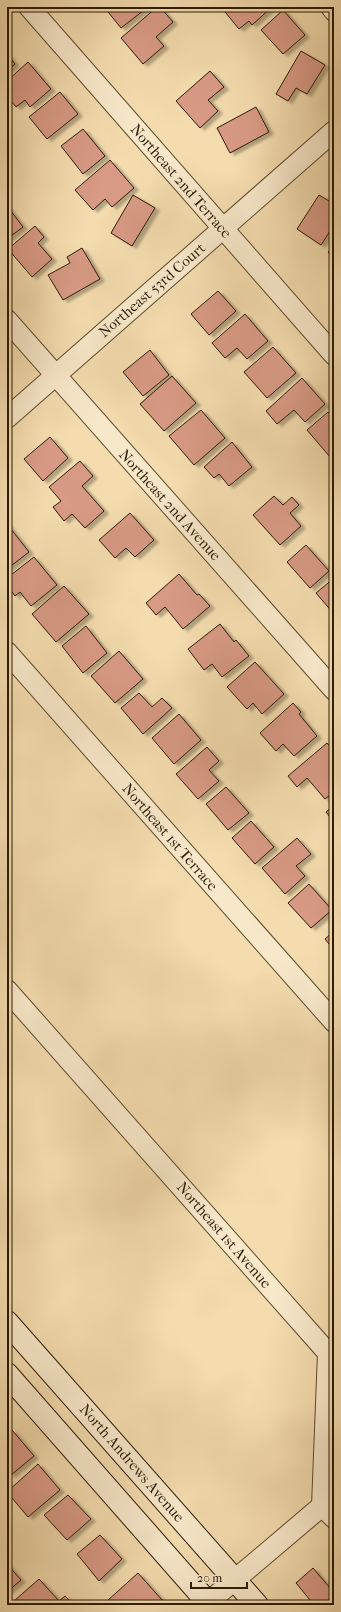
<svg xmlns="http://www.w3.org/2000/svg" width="341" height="1612" font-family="'IM FELL French Canon',serif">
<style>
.building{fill:#d89a85;stroke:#2b1a03;filter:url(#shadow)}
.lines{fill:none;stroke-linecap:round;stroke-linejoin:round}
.minor-casing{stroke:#5d4a2e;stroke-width:22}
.secondary-casing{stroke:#2b1a03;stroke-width:24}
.minor{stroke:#f8e8ca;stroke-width:20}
.secondary{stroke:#f8e8ca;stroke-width:22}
.labels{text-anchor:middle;stroke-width:3.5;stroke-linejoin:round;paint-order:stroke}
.street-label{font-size:15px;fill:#2b1a03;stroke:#f8e8ca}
</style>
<defs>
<filter id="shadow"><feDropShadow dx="4.5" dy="2.5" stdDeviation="1" flood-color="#0004"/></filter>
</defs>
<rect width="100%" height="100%" fill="#f4dcae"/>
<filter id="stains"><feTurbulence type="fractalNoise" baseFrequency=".005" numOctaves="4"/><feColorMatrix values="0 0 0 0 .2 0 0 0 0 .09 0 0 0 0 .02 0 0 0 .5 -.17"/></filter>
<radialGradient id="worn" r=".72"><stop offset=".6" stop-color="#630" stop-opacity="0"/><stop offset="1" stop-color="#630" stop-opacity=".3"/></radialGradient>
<!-- building -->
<g class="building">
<polygon points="104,7 148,7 121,28"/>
<polygon points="157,7 160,7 173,22 156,37 164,46 143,64 121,38"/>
<polygon points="221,7 272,7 252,25 249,21 239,29"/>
<polygon points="283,10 305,35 283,54 261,30"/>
<polygon points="301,51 325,65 307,94 296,88 288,101 276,94"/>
<polygon points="7,54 15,64 7,71"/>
<polygon points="28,62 51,89 30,107 25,100 16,107 7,96 7,81"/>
<polygon points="210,71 224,87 208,100 218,111 200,128 176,101"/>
<polygon points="60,92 78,114 47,139 29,117"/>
<polygon points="256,107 269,132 230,153 217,128"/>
<polygon points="83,129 105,156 83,174 61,146"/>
<polygon points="110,160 134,188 112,207 105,199 93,210 75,190"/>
<polygon points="133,195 155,208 132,246 111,233"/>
<polygon points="319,195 334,204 334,225 321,245 297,229"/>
<polygon points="7,206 23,227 7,239"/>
<polygon points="35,226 44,237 38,243 52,259 32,277 8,249"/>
<polygon points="334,247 334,259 328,252"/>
<polygon points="82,248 100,279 63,300 48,275 70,263 67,257"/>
<polygon points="218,291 236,311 209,335 191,314"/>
<polygon points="245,314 268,341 247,359 237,348 225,358 212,343"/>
<polygon points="273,347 296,373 267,398 244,372"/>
<polygon points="150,350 169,375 143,396 123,372"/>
<polygon points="172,376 196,403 164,431 140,404"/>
<polygon points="302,378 325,404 305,422 294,410 277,424 266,411"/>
<polygon points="201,410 225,438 194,465 169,436"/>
<polygon points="328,412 334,419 334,453 330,457 307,430"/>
<polygon points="50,437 68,458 43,481 24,459"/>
<polygon points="232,442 252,467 229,486 219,474 214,478 204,467"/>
<polygon points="80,461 93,476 82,486 104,511 85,528 72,514 64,521 53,507 61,501 49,487"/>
<polygon points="274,496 283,505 292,497 299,505 290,513 301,526 280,545 253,515"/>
<polygon points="130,513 154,540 135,557 126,548 115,558 99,540"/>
<polygon points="7,524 29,552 7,569"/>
<polygon points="306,545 329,571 310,588 287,562"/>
<polygon points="34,557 57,585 31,606 20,592 15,596 7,586 7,578"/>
<polygon points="179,574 197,595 199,594 210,606 183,629 165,607 156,615 146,603"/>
<polygon points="334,578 334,614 316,593"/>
<polygon points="64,586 89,614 56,642 32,614"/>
<polygon points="220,624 234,642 236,640 249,656 222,677 212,664 204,670 188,649"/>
<polygon points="86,626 107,653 83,673 62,646"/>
<polygon points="119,651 143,679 115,703 91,676"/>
<polygon points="255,662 284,694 262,714 253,703 247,709 227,687"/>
<polygon points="139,693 152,707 162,698 172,708 143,734 121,708"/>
<polygon points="293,703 301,712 299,714 317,736 294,756 283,744 276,751 260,733"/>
<polygon points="179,714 201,740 174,764 152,738"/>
<polygon points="327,743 334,751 334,792 325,799 307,778 297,787 288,776"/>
<polygon points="207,747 219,761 209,770 219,781 198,799 176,774"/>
<polygon points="226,787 249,813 228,830 206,804"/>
<polygon points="334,805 334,822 326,812"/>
<polygon points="251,821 274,847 255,864 232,838"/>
<polygon points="297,838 311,854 296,866 305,876 285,894 262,868"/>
<polygon points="309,884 332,910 311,928 288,903"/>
<polygon points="334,931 334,950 325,939"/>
<polygon points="12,1430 34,1456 11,1475 7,1471 7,1434"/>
<polygon points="38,1464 60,1490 28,1517 7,1492"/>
<polygon points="68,1495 91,1519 67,1540 44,1515"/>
<polygon points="100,1535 122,1559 99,1581 77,1554"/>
<polygon points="7,1564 21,1580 7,1592"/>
<polygon points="313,1568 330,1588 334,1584 334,1605 304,1605 310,1600 296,1583"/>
<polygon points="138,1573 162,1600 157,1605 110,1605 107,1601"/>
<polygon points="39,1579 59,1601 65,1596 74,1605 18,1605 14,1601"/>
</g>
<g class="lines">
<!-- minor casing -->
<g class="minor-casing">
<g id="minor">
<polyline points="29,7 334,355"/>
<polyline points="331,7 334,11"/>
<polyline points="7,320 334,690"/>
<polyline points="7,418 334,131"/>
<polyline points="7,652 334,1022"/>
<polyline points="7,990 328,1353 322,1506 334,1518"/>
<polyline points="205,1605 322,1506"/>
</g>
</g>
<!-- secondary casing -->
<g class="secondary-casing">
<g id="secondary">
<polyline points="7,1322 257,1605"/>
<polyline points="7,1374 210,1605"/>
</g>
</g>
<!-- minor -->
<use href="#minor" class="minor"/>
<!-- secondary -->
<use href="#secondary" class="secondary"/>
</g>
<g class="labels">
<!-- street labels -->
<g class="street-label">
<text transform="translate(181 181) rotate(49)" y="5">Northeast 2nd Terrace</text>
<text transform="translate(152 290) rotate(-41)" y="5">Northeast 53rd Court</text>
<text transform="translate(170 505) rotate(48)" y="5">Northeast 2nd Avenue</text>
<text transform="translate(170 837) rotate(49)" y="5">Northeast 1st Terrace</text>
<text transform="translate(224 1235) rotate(49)" y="5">Northeast 1st Avenue</text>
<text transform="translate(132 1463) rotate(49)" y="5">North Andrews Avenue</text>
</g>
</g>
<!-- margin -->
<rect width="341" height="1612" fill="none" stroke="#f4dcae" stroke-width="24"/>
<rect x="8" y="8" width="325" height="1596" fill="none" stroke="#2b1a03" stroke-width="2"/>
<rect x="12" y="12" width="317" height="1588" fill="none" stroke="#2b1a03"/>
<!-- scale -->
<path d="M191 1582v6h56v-6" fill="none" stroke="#2b1a03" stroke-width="2"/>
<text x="197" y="1582" font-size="12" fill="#2b1a03" stroke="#f8e8ca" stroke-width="3" paint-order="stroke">20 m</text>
<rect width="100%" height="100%" filter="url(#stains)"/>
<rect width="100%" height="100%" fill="url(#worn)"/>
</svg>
